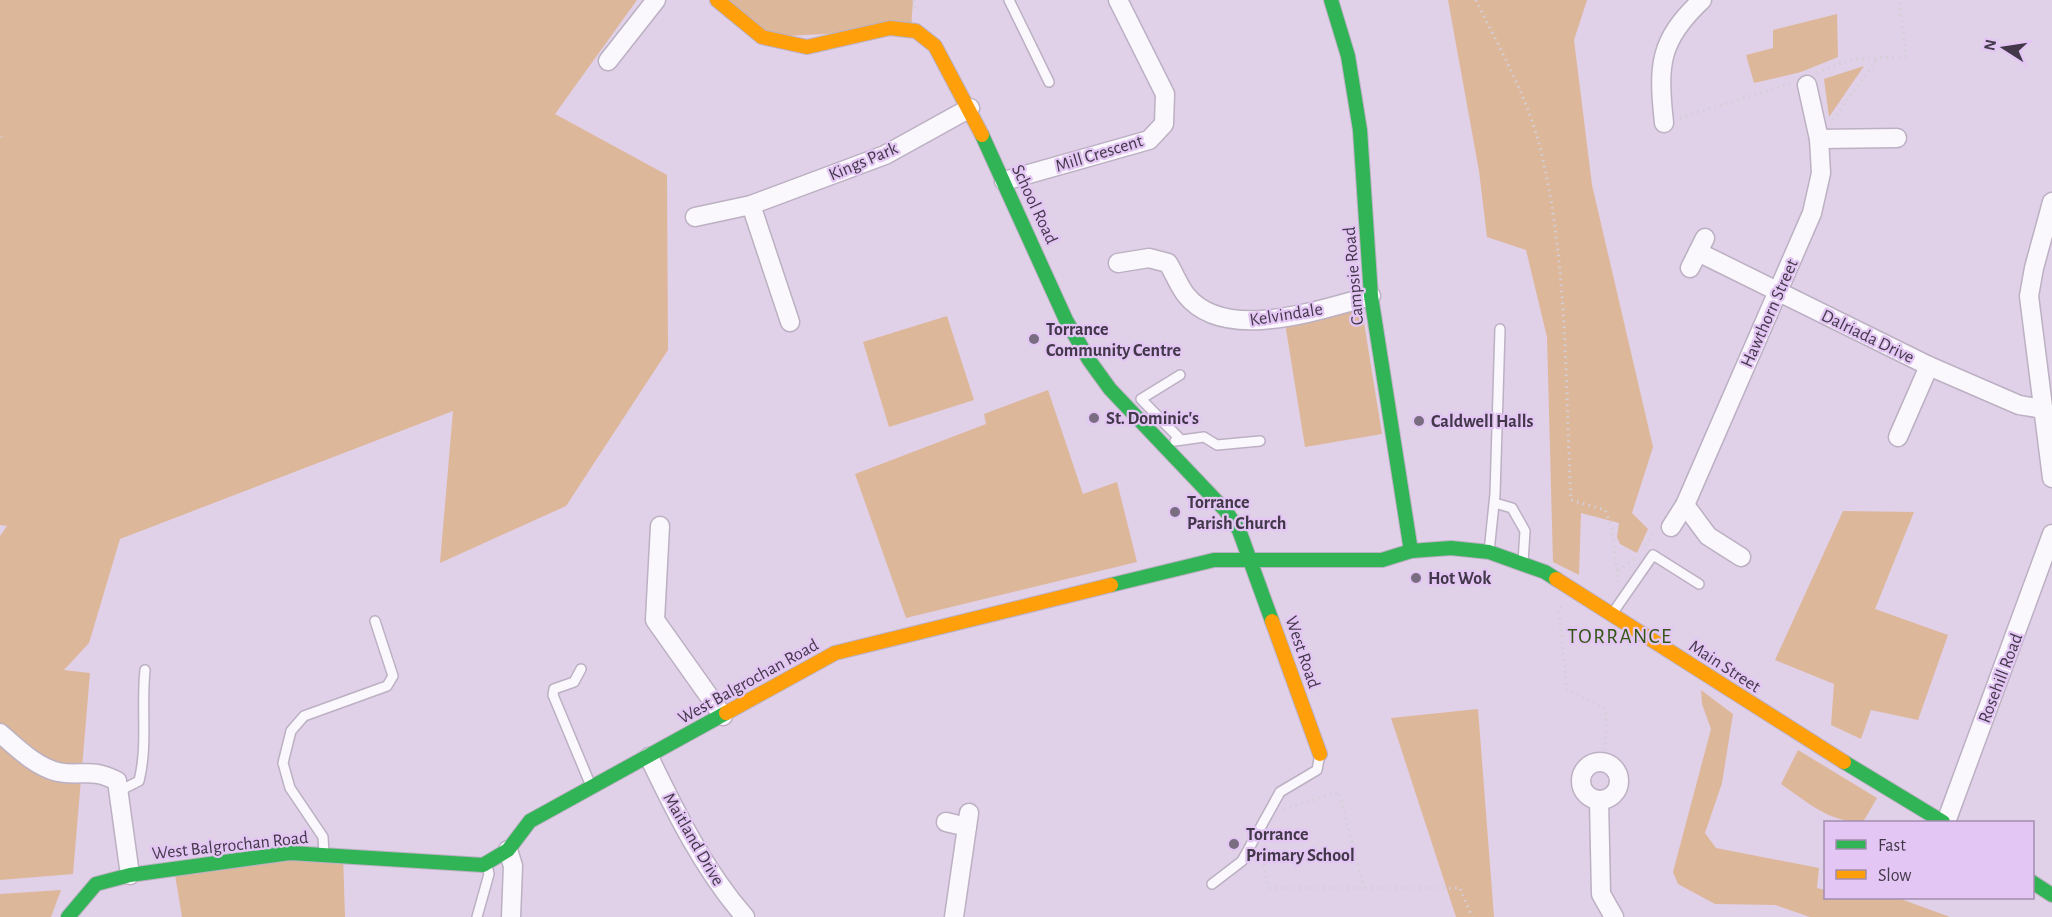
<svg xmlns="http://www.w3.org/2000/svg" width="2052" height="917" font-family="'Alegreya Sans',sans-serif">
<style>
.green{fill:#ddb79a}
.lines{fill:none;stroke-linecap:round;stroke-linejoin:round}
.lane-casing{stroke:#bcb0c3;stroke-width:12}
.street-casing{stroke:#bcb0c3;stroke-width:21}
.fast-casing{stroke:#bcb0c3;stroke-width:16}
.slow-casing{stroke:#bcb0c3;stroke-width:16}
.path{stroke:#d4cfd7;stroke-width:3;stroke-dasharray:1.5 4.5;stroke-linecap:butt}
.lane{stroke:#faf8fc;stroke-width:9}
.street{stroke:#faf8fc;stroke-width:18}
.fast{stroke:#30b455;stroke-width:14}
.slow{stroke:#ff9f0a;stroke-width:14}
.poi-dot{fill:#7a6d81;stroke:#e3c6f3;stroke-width:2}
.labels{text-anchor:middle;stroke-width:4.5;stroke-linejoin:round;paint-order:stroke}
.street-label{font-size:18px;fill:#43384a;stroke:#e3c6f3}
.poi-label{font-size:18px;font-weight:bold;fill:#43384a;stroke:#e3c6f3;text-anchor:start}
.quarter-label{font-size:21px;letter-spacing:1.5px;fill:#345615;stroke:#e3c6f3}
</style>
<rect width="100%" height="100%" fill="#e0d0e8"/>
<!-- green -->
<g class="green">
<polygon points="0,0 637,0 555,114 667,175 668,350 566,506 440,563 453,411 120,539 89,643 64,670 90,673 73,874 0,880 0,536 7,526 0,525 0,138 4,136 0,137"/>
<polygon points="718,0 913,0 911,30 762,37"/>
<polygon points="1448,0 1587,0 1574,40 1592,185 1653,447 1632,513 1648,529 1637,553 1620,544 1617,537 1619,523 1581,513 1579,575 1553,562 1547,337 1526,250 1487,237 1479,171"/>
<polygon points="1837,14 1838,57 1801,72 1754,83 1746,55 1773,48 1773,30"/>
<polygon points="1864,66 1829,117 1824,79"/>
<polygon points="1362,310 1382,434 1305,447 1285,323"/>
<polygon points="947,316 974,400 889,427 863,342"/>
<polygon points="1048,390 1083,494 1117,482 1137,562 906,618 855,474 986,424 984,414"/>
<polygon points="1843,511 1914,512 1875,609 1948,635 1918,720 1871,710 1861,739 1831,725 1834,684 1775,660"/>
<polygon points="1701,690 1733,714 1722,783 1705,833 1716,848 1819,868 1817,888 1825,890 1826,898 1898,898 1950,917 1810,917 1775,905 1715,904 1678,884 1673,872 1711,729 1702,704"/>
<polygon points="1478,709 1494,917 1456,917 1391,718"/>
<path d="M1798,750L1877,798L1863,822C1830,823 1807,802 1781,784Z"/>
<polygon points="343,854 345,917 182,917 174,869"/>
<polygon points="61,890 51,917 0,917 0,894"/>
</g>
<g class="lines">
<!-- lane casing -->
<g class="lane-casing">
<g id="lane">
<polyline points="1009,0 1049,82"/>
<polyline points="1179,438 1141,399 1180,375"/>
<polyline points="1175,441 1204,437 1217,445 1260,441"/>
<polyline points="1495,503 1512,508 1525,531 1523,562"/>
<polyline points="1489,552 1495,494 1500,329"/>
<polyline points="1612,614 1653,555 1699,584"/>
<polyline points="581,669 574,682 554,689 553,695 591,786"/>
<path d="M119,791L139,781C148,745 141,707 145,670"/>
<polyline points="324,854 323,837 290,788 283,763 291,731 304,716 387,686 393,676 375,621"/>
<polyline points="1212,884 1242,861 1280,792 1317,770 1320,754"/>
<polyline points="477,917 489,874 487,865"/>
</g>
</g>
<!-- street casing -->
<g class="street-casing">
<g id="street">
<polyline points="608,61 656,0"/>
<path d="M1664,123C1658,66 1658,41 1702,0"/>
<polyline points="1819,139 1897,138"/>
<polyline points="1004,181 1149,140 1164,124 1165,94 1118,0"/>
<polyline points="2052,202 2034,268 2029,296 2052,478"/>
<polyline points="751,205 790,322"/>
<polyline points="695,217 751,205 885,155 970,108"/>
<polyline points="1698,252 1929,366 2019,405 2043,409"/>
<path d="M1118,263L1149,258L1168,263C1174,273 1179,286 1186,295C1225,344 1321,309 1371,296"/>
<polyline points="1690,268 1705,238"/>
<polyline points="1898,437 1929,366"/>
<polyline points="1685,505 1708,536 1741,557"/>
<polyline points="660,526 655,620 723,716"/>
<polyline points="1671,527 1685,505 1812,213 1821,173 1819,139 1807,85"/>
<path d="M0,733C16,747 36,767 58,772C82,777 91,767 117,781L130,875"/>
<path d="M649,757C676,813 704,870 745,917"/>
<circle cx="1600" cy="781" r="19"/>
<polyline points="1599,800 1601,894 1614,917"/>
<polyline points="946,822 967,827"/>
<polyline points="1946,822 2052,534"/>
<polyline points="508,850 513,866 511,917"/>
<polyline points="954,917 969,813"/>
</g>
</g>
<!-- fast casing -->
<g class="fast-casing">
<g id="fast">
<polyline points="1331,0 1348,56 1360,130 1371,296 1411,551"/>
<polyline points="982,135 1066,320 1089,360 1110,389 1225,510 1239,530 1272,621"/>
<polyline points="1111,585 1214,560 1382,560 1411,551 1451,548 1489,552 1545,572 1556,579"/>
<polyline points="1844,762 1943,822"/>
<polyline points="2032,882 2052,895"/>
<polyline points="68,917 96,884 130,875 290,853 483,865 508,850 530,821 726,713"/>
</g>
</g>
<!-- slow casing -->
<g class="slow-casing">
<g id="slow">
<polyline points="717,0 762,37 807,47 890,28 916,31 935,46 982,135"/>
<polyline points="1556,579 1844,762"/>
<polyline points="1272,621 1320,754"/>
<polyline points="726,713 835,653 1111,585"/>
</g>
</g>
<!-- path -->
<g class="path">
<polyline points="914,0 915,11"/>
<path d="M1476,0C1500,49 1528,98 1541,151C1568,264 1565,384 1571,500L1605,510L1612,528L1618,582"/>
<polyline points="1817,73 1849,60 1906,56 1899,0"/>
<polyline points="1680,118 1791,83"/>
<polyline points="1833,120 1877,59"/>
<polyline points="1645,545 1655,531"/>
<polyline points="1618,570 1634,559"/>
<polyline points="1561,606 1559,610 1567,690 1606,709 1605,763"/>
<polyline points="1284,809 1339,792 1364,888"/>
<polyline points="1261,853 1269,888 1460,888 1472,917"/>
</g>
<!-- lane -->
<use href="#lane" class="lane"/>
<!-- street -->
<use href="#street" class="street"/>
<!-- fast -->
<use href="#fast" class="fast"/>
<!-- slow -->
<use href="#slow" class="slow"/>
</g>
<!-- markers -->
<g class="poi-dot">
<circle cx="1034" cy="339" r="6"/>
<circle cx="1094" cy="418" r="6"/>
<circle cx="1419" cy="421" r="6"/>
<circle cx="1175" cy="512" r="6"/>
<circle cx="1416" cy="578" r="6"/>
<circle cx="1234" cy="844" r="6"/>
</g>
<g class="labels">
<!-- street labels -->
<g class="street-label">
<text transform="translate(1099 153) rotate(-17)" y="6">Mill Crescent</text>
<text transform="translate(863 161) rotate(-23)" y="6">Kings Park</text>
<text transform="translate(1035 204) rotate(65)" y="6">School Road</text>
<text transform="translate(1353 276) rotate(-95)" y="6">Campsie Road</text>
<text transform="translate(1769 313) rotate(-66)" y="6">Hawthorn Street</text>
<text transform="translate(1286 314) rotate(-9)" y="6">Kelvindale</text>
<text transform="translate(1868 336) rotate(26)" y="6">Dalriada Drive</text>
<text transform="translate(1303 652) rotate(71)" y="6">West Road</text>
<text transform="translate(1725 666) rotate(33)" y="6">Main Street</text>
<text transform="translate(2000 678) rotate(-69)" y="6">Rosehill Road</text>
<text transform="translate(748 681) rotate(-29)" y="6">West Balgrochan Road</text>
<text transform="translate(694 839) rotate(60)" y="6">Maitland Drive</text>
<text transform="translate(230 845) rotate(-6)" y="6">West Balgrochan Road</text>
</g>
<!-- poi labels -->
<g class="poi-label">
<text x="1046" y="335">Torrance<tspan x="1046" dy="21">Community Centre</tspan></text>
<text x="1106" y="424">St. Dominic's</text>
<text x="1431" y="427">Caldwell Halls</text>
<text x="1187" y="508">Torrance<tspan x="1187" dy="21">Parish Church</tspan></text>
<text x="1428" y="584">Hot Wok</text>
<text x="1246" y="840">Torrance<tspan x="1246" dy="21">Primary School</tspan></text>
</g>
<!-- quarter labels -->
<g class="quarter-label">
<text x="1620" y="643">TORRANCE</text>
</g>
</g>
<!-- legend -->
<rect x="1824" y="821" width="210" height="78" fill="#e3c6f3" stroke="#a38daf" stroke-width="1.5"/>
<rect x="1836" y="840" width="30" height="9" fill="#30b455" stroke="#a38daf" stroke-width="1.5"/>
<text x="1878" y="851" font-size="18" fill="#43384a">Fast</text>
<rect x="1836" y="870" width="30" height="9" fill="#ff9f0a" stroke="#a38daf" stroke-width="1.5"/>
<text x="1878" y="881" font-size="18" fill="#43384a">Slow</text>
<!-- north arrow -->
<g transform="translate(2004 48) rotate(282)" stroke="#e3c6f3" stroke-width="4.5" paint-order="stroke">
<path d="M0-4.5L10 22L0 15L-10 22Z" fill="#43384a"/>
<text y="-9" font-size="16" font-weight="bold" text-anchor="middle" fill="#43384a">N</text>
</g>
</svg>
